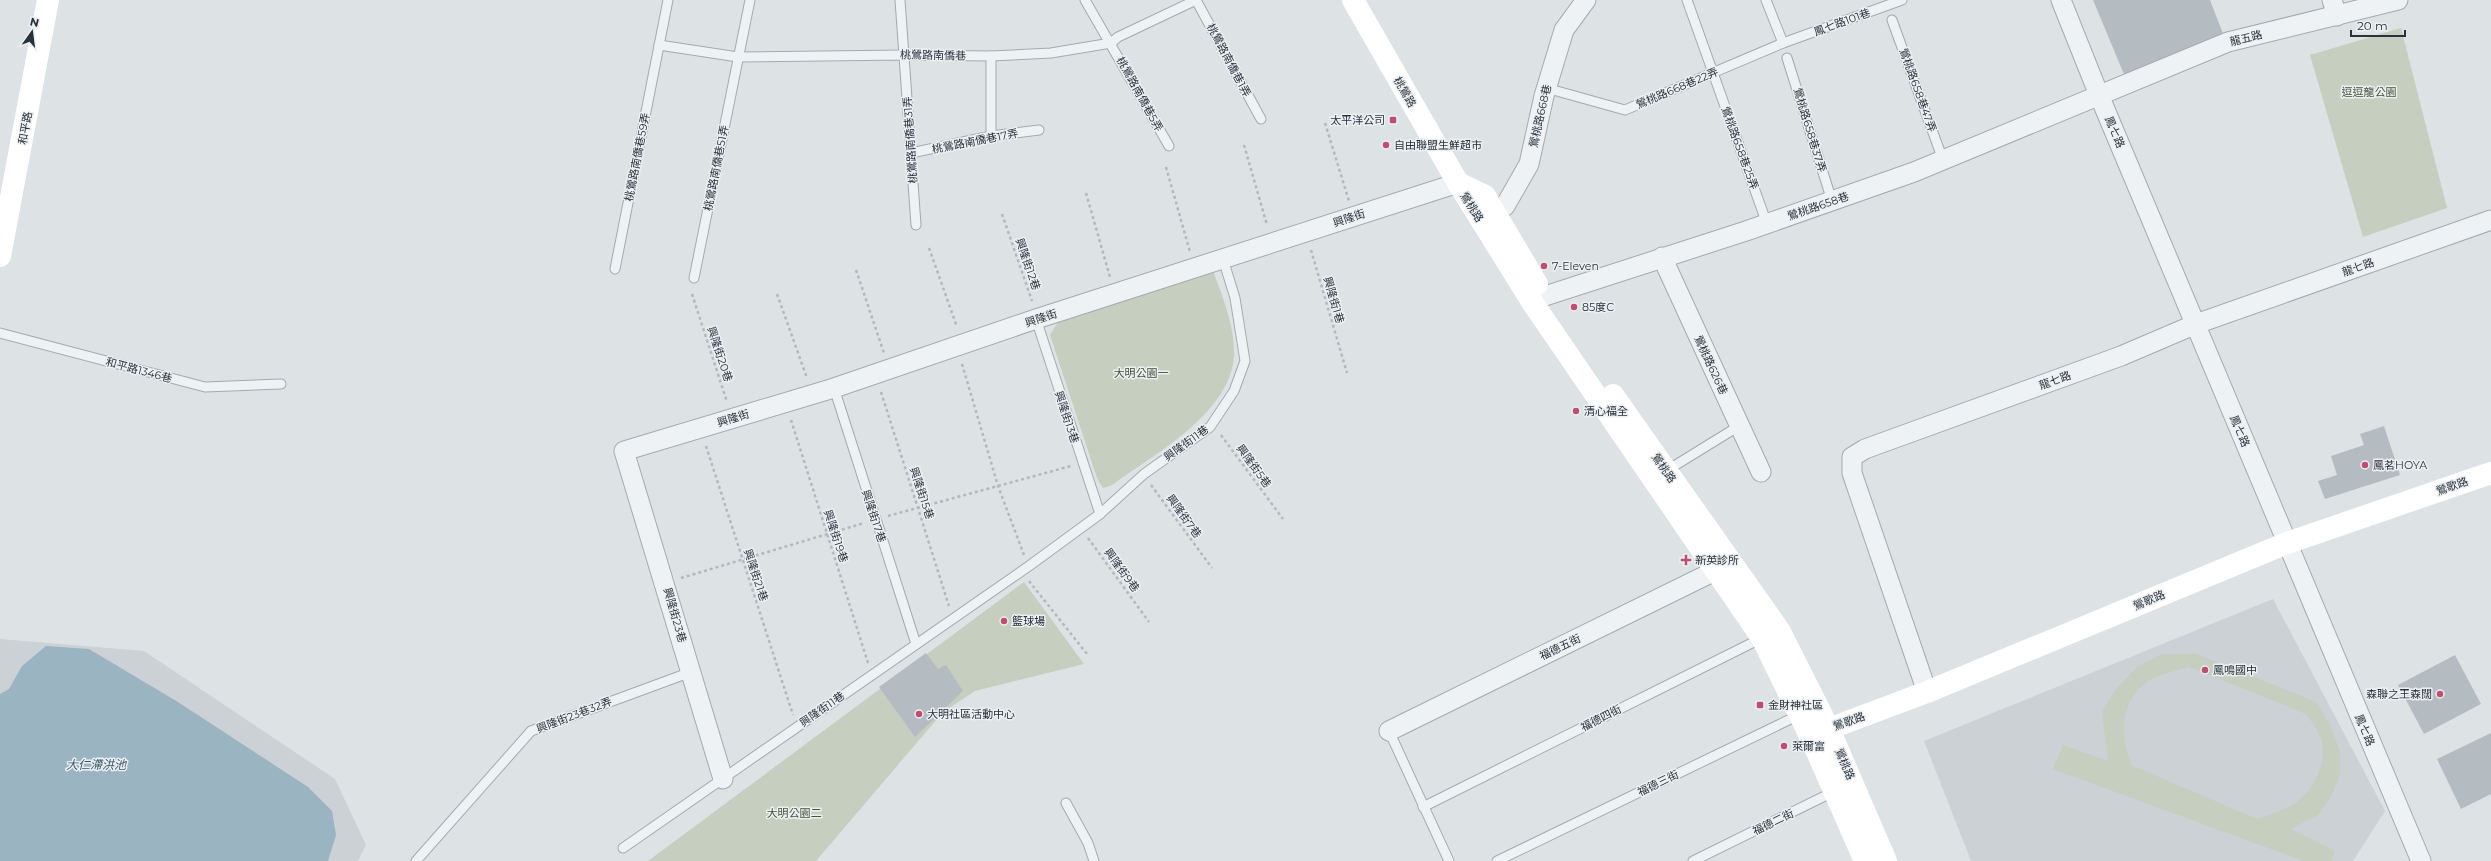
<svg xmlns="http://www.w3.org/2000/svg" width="2491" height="861" font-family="Montserrat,'Noto Sans TC',sans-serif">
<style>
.built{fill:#ccd1d6}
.green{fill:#c5cebf;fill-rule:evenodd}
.water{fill:#9bb4c2}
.building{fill:#b5bcc1}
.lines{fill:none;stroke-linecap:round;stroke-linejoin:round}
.lane-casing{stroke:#a3aaae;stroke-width:11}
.street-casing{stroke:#a3aaae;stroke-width:21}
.path{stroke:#b3b8bc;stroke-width:2.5;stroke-dasharray:3 3;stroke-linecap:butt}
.lane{stroke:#eff2f4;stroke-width:9}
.street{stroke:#eff2f4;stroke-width:19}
.secondary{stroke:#fff;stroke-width:22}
.poi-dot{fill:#bf4e71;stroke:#ecf0f3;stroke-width:1.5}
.labels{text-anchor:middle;stroke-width:3;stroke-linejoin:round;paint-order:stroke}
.street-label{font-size:11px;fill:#28323a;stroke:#ecf0f3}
.park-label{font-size:11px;fill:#415437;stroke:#ecf0f3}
.poi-label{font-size:11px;fill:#28323a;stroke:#ecf0f3;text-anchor:start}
.water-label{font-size:12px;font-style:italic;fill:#37566a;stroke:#ecf0f3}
</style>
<rect width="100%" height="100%" fill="#dde2e5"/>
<!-- built -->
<g class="built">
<polygon points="2273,599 2385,811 2353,861 1971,861 1924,741"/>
<polygon points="0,639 144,651 335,779 366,845 358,861 0,861"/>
</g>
<!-- green -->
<g class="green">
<polygon points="2401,28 2447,208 2363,237 2310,55"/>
<path d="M1213,271C1223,298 1235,327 1234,356C1230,414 1153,455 1112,485L1103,488L1097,478L1050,335L1058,322Z"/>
<polygon points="1024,582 1084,664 975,691 943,712 816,861 648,861"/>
<path d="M2162,654H2196L2316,702L2330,725L2340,751V775L2331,797L2318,815L2291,829L2335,851L2332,861H2304L2053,769L2063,745L2108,761L2102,711L2116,689L2136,668ZM2189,667L2306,714C2314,725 2324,738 2323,752C2323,774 2308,797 2289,807C2279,813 2267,815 2257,819L2131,765C2120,735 2119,702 2148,681C2158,674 2177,671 2189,667Z"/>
</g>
<!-- water -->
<polygon class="water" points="46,646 89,649 178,702 308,787 332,811 336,835 328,861 0,861 0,694 9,689 22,666"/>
<!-- building -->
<g class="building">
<polygon points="2093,0 2210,0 2225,39 2126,79"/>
<polygon points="2384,426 2400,475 2325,499 2318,481 2337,475 2331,456 2364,445 2360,434"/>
<polygon points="926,653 938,669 946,665 963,691 915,737 879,687"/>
<polygon points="2455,655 2481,704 2424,734 2398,685"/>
<polygon points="2491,733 2491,794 2461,809 2437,759"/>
</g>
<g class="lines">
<!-- lane casing -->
<g class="lane-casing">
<g id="lane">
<polyline points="900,0 916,225"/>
<polyline points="1085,0 1169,146"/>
<polyline points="1196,0 1261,119"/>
<polyline points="1687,0 1767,224"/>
<polyline points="1766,0 1783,43"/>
<polyline points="1892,20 1943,160"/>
<polyline points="659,45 738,57 904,55 991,56 1051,53 1111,43 1118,37 1196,0"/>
<polyline points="991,56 991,136"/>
<polyline points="1787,58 1832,201"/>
<polyline points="1546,88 1625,110 1783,43 1902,0"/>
<polyline points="911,153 991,136 1039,130"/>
<polyline points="615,269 668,0"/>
<polyline points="694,278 750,0"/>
<polyline points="1036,319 1100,514"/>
<polyline points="0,333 205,387 281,384"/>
<polyline points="834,388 916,644"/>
<polyline points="1666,471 1739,426"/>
<polyline points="1389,731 1449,861"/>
<polyline points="1066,803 1088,843 1094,861"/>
<polyline points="1423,807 1762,638"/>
<polyline points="623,848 1029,566 1100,514 1144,474 1210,427 1234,391 1245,361 1235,298 1223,259"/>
<polyline points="416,861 531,731 691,672"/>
<polyline points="1497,861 1801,714"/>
<polyline points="1693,861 1835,791"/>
</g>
</g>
<!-- street casing -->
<g class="street-casing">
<g id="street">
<polyline points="2061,0 2099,95 2421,861"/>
<polyline points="2332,0 2337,16"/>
<polyline points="1485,223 1505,206 1529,164 1544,96 1564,30 1586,0"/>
<polyline points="1662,257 1761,472"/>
<polyline points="1532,302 1545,296 1746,231 1914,172 2228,42 2398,0"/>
<polyline points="1927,692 1852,473 1852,457 1865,449 2121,356 2196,324 2491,220"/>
<polyline points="1389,731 1729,564"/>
<polyline points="723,779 624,451 834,388 1036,319 1458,183"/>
</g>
</g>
<!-- path -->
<g class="path">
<polyline points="1325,123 1349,201"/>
<polyline points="1244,145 1267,225"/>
<polyline points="1166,167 1190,252"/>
<polyline points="1086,193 1110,277"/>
<polyline points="1002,214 1032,301"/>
<polyline points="929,248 957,327"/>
<polyline points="1311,250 1347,373"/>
<polyline points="856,270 884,353"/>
<polyline points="692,294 727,402"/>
<polyline points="777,294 807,378"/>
<polyline points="962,364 998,486 1024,555"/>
<polyline points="881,392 949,606"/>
<polyline points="791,420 868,663"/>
<polyline points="1221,435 1283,519"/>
<polyline points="706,446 793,715"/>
<polyline points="1151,485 1212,568"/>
<polyline points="888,516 1071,466"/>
<polyline points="1088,538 1149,622"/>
<polyline points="681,578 864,523"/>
<polyline points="1029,581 1087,654"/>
</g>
<!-- lane -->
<use href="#lane" class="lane"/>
<!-- street -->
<use href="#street" class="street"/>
<!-- secondary -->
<g class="secondary">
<polyline points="1353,0 1458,183 1532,302 1762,638 1810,736 1865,861"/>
<polyline points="1458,183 1485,196 1537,284"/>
<polyline points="0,256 48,0"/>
<polyline points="1613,395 1779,630 1829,729 1886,861"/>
<polyline points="1815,734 1927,692 2287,543 2491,473"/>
</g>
</g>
<!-- markers -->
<g class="poi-dot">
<rect x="1389" y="116" width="8" height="8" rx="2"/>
<circle cx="1386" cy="145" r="4"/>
<circle cx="1544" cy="266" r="4"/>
<circle cx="1574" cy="307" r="4"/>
<circle cx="1576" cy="411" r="4"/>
<circle cx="2365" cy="465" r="4"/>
<path d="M1684 554h4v4h4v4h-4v4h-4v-4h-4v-4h4z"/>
<circle cx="1004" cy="621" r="4"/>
<circle cx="2205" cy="670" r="4"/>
<circle cx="2440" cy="694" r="4"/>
<rect x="1756" y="701" width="8" height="8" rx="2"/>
<circle cx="919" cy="714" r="4"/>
<circle cx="1784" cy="746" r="4"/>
</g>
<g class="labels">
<!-- street labels -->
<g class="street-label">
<text transform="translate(1842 22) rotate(-20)" y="4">鳳七路101巷</text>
<text transform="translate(2246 38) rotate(-14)" y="4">龍五路</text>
<text transform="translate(933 55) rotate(1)" y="4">桃鶯路南僑巷</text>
<text transform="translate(1229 60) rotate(62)" y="4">桃鶯路南僑巷1弄</text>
<text transform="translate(1677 88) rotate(-23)" y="4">鶯桃路668巷22弄</text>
<text transform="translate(1918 90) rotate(70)" y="4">鶯桃路658巷47弄</text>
<text transform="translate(1405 92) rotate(60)" y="4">桃鶯路</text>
<text transform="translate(1140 94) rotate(61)" y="4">桃鶯路南僑巷5弄</text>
<text transform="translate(1540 116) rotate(-77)" y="4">鶯桃路668巷</text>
<text transform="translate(25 128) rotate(-80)" y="4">和平路</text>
<text transform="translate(1810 130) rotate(73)" y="4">鶯桃路658巷37弄</text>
<text transform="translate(2115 132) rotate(67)" y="4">鳳七路</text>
<text transform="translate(910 140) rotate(-94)" y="4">桃鶯路南僑巷31弄</text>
<text transform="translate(975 141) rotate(-11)" y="4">桃鶯路南僑巷17弄</text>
<text transform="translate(1740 148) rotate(70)" y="4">鶯桃路658巷25弄</text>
<text transform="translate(637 157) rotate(-79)" y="4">桃鶯路南僑巷59弄</text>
<text transform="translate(716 168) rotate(-79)" y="4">桃鶯路南僑巷51弄</text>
<text transform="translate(1818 206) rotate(-19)" y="4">鶯桃路658巷</text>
<text transform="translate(1472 207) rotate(58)" y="4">鶯桃路</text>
<text transform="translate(1349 218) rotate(-18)" y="4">興隆街</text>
<text transform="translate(1028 264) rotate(71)" y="4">興隆街12巷</text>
<text transform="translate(2358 267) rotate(-19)" y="4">龍七路</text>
<text transform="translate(1334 300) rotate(74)" y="4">興隆街1巷</text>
<text transform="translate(1041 318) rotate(-18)" y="4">興隆街</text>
<text transform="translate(720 354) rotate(72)" y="4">興隆街20巷</text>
<text transform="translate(1711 365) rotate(65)" y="4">鶯桃路626巷</text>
<text transform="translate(139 370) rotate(15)" y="4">和平路1346巷</text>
<text transform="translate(2055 380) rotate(-20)" y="4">龍七路</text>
<text transform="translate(1067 417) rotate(72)" y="4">興隆街13巷</text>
<text transform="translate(733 418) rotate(-17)" y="4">興隆街</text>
<text transform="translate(2240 431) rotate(67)" y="4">鳳七路</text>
<text transform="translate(1186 443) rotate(-36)" y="4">興隆街11巷</text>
<text transform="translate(1254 466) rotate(54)" y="4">興隆街5巷</text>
<text transform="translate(1664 468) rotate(55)" y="4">鶯桃路</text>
<text transform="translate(2452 486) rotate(-19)" y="4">鶯歌路</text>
<text transform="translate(922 493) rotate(72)" y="4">興隆街15巷</text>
<text transform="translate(874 516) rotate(72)" y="4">興隆街17巷</text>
<text transform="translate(1184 516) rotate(54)" y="4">興隆街7巷</text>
<text transform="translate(836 536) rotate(72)" y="4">興隆街19巷</text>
<text transform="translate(1122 570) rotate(54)" y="4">興隆街9巷</text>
<text transform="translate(756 575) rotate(72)" y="4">興隆街21巷</text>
<text transform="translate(2149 600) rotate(-23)" y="4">鶯歌路</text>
<text transform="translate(675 615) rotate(74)" y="4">興隆街23巷</text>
<text transform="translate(1560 647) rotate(-26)" y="4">福德五街</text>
<text transform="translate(822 709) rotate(-35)" y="4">興隆街11巷</text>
<text transform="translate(574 715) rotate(-21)" y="4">興隆街23巷32弄</text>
<text transform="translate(1601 718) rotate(-27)" y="4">福德四街</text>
<text transform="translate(1849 721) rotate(-20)" y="4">鶯歌路</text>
<text transform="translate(2365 730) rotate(67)" y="4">鳳七路</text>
<text transform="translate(1845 764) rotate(66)" y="4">鶯桃路</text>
<text transform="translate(1658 783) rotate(-26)" y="4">福德三街</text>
<text transform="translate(1773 822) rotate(-26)" y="4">福德二街</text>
</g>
<!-- park labels -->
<g class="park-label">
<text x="2369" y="96">逗逗龍公園</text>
<text x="1141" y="377">大明公園一</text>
<text x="794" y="817">大明公園二</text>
</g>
<!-- poi labels -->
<g class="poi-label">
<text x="1385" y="124" text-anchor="end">太平洋公司</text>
<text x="1394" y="149">自由聯盟生鮮超市</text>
<text x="1552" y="270">7-Eleven</text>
<text x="1582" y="311">85度C</text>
<text x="1584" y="415">清心福全</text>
<text x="2373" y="469">鳳茗HOYA</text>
<text x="1695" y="564">新英診所</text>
<text x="1012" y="625">籃球場</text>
<text x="2213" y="674">鳳鳴國中</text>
<text x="2432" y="698" text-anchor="end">森聯之王森闊</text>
<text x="1768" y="709">金財神社區</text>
<text x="927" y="718">大明社區活動中心</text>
<text x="1792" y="750">萊爾富</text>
</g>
<!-- water labels -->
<g class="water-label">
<text x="96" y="769">大仁滯洪池</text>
</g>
</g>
<!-- north arrow -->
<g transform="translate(32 32) rotate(14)" stroke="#ecf0f3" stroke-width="3" paint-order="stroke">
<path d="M0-3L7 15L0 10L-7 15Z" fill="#28323a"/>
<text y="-6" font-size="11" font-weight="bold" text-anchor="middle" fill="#28323a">N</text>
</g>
<!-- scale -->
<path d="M2351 30v6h54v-6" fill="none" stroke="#28323a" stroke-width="2"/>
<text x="2357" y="30" font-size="12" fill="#28323a" stroke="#ecf0f3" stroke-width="3" paint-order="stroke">20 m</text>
</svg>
